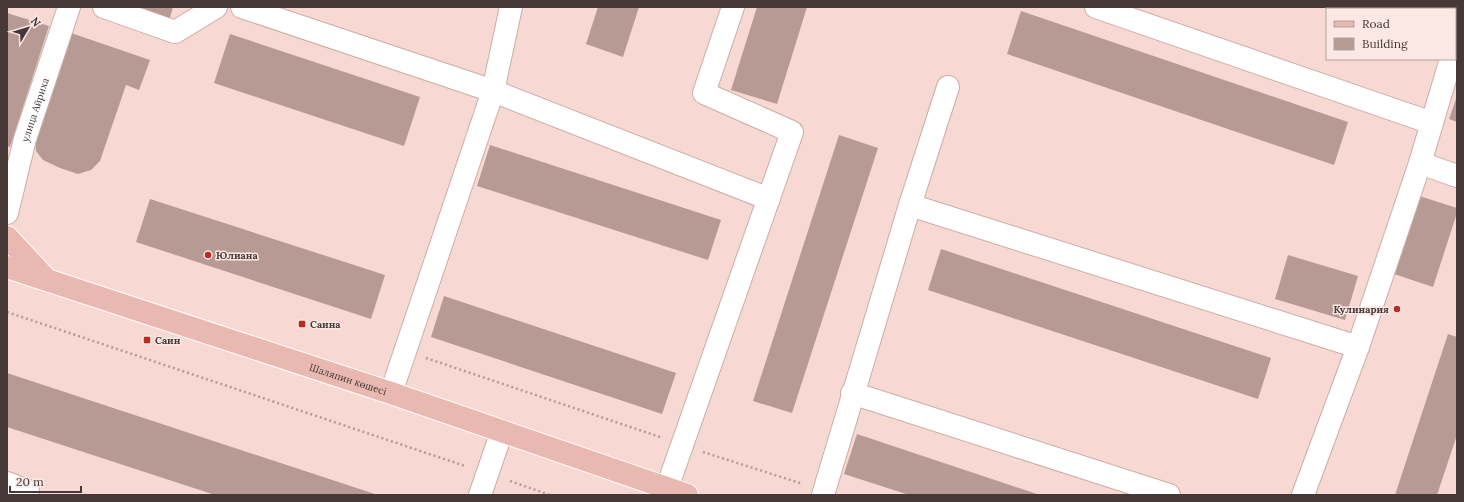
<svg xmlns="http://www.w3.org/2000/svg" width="1464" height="502" font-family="Lora,serif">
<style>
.building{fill:#b89a95}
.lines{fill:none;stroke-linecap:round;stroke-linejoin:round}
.minor-casing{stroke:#cbada8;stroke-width:24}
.major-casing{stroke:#fff;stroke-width:24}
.path{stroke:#b39b97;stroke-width:2.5;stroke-dasharray:2 3;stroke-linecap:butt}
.minor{stroke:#fff;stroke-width:22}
.major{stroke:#e9b8b0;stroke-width:22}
.poi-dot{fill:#b92c1f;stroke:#fbe8e5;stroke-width:1.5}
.labels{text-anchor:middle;stroke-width:3;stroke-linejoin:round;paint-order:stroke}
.street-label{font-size:10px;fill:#453836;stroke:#fbe8e5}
.poi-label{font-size:10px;font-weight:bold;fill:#453836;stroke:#fbe8e5;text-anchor:start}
</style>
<rect width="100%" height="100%" fill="#f7d8d2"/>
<!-- building -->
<g class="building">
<polygon points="129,7 173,7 169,21"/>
<polygon points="598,7 639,7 623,57 586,44"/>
<polygon points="757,7 807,7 777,104 731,90"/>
<polygon points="1021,11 1348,122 1334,165 1007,54"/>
<polygon points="7,13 49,26 10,147 7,146"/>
<polygon points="71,33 150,60 139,90 126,85 100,161 91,170 78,174 60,168 43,160 36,151 35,139"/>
<polygon points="230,34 420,97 404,146 214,83"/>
<polygon points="1457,96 1457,122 1449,119"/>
<polygon points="839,135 878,148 792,413 753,401"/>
<polygon points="490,145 721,220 708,260 477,186"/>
<polygon points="1416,195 1457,208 1457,213 1433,287 1391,273"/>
<polygon points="150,199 385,275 371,319 136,242"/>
<polygon points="941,249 1271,358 1258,399 928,290"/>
<polygon points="1288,255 1358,276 1345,320 1275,299"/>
<polygon points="444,296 676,373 662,414 431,337"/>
<polygon points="1448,334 1457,337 1457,435 1437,495 1395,495"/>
<polygon points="7,373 378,495 215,495 7,427"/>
<polygon points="857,434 1040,495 909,495 844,474"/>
</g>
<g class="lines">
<!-- minor casing -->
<g class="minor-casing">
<g id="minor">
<polyline points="104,7 175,32 216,7"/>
<polyline points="242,7 493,91 769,199"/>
<polyline points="1096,7 1432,123"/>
<polyline points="1455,46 1457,39"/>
<polyline points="1420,163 1457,176"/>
<polyline points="910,205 1358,347"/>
<path id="s1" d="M7,213L25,139L69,7"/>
<polyline points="391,393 493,91 511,7"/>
<polyline points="852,393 1169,495"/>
<polyline points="7,483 28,491 26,495"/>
<polyline points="667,488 792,132 704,93 733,7"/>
<polyline points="480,495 502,431"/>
<polyline points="823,495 910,205 948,87"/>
<polyline points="1303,495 1358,347 1420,163 1451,59"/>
</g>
</g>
<!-- major casing -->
<g class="major-casing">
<g id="major">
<polyline points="7,237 46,279"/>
<path id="s2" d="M7,267L391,393L687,495"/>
</g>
</g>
<!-- path -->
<g class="path">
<polyline points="7,312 465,466"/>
<polyline points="426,358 660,437"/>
<polyline points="703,452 803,484"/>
<polyline points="510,481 550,495"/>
</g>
<!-- minor -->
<use href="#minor" class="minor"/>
<!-- major -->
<use href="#major" class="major"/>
</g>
<!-- markers -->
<g class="poi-dot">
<circle cx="208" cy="255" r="4"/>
<circle cx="1397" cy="309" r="4"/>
<rect x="298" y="320" width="8" height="8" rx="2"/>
<rect x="143" y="336" width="8" height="8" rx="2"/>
</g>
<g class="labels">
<!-- street labels -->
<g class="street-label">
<text dy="4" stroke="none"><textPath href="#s1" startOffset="107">улица Айриха</textPath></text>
<text dy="4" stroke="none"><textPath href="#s2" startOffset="359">Шаляпин көшесі</textPath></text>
</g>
<!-- poi labels -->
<g class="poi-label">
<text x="216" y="259">Юлиана</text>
<text x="1389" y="313" text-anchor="end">Кулинария</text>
<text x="310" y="328">Саина</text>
<text x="155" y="344">Саин</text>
</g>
</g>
<!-- border -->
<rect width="1464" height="502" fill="none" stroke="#453836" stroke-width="16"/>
<!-- legend -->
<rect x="1326" y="8" width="130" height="52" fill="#fbe8e5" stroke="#b2a29f"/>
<rect x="1334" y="21" width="20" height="6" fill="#e9b8b0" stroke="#b2a29f"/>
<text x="1362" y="28" font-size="12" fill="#453836">Road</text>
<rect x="1334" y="38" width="20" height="12" fill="#b89a95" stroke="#b2a29f"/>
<text x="1362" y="48" font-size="12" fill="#453836">Building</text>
<!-- north arrow -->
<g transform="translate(28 28) rotate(52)" stroke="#fbe8e5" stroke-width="3" paint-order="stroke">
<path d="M0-3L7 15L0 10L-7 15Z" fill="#453836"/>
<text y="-6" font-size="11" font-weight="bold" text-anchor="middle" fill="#453836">N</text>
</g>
<!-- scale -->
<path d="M10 486v6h71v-6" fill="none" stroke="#453836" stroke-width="2"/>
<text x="16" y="486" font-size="12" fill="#453836" stroke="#fbe8e5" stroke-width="3" paint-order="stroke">20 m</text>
</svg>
